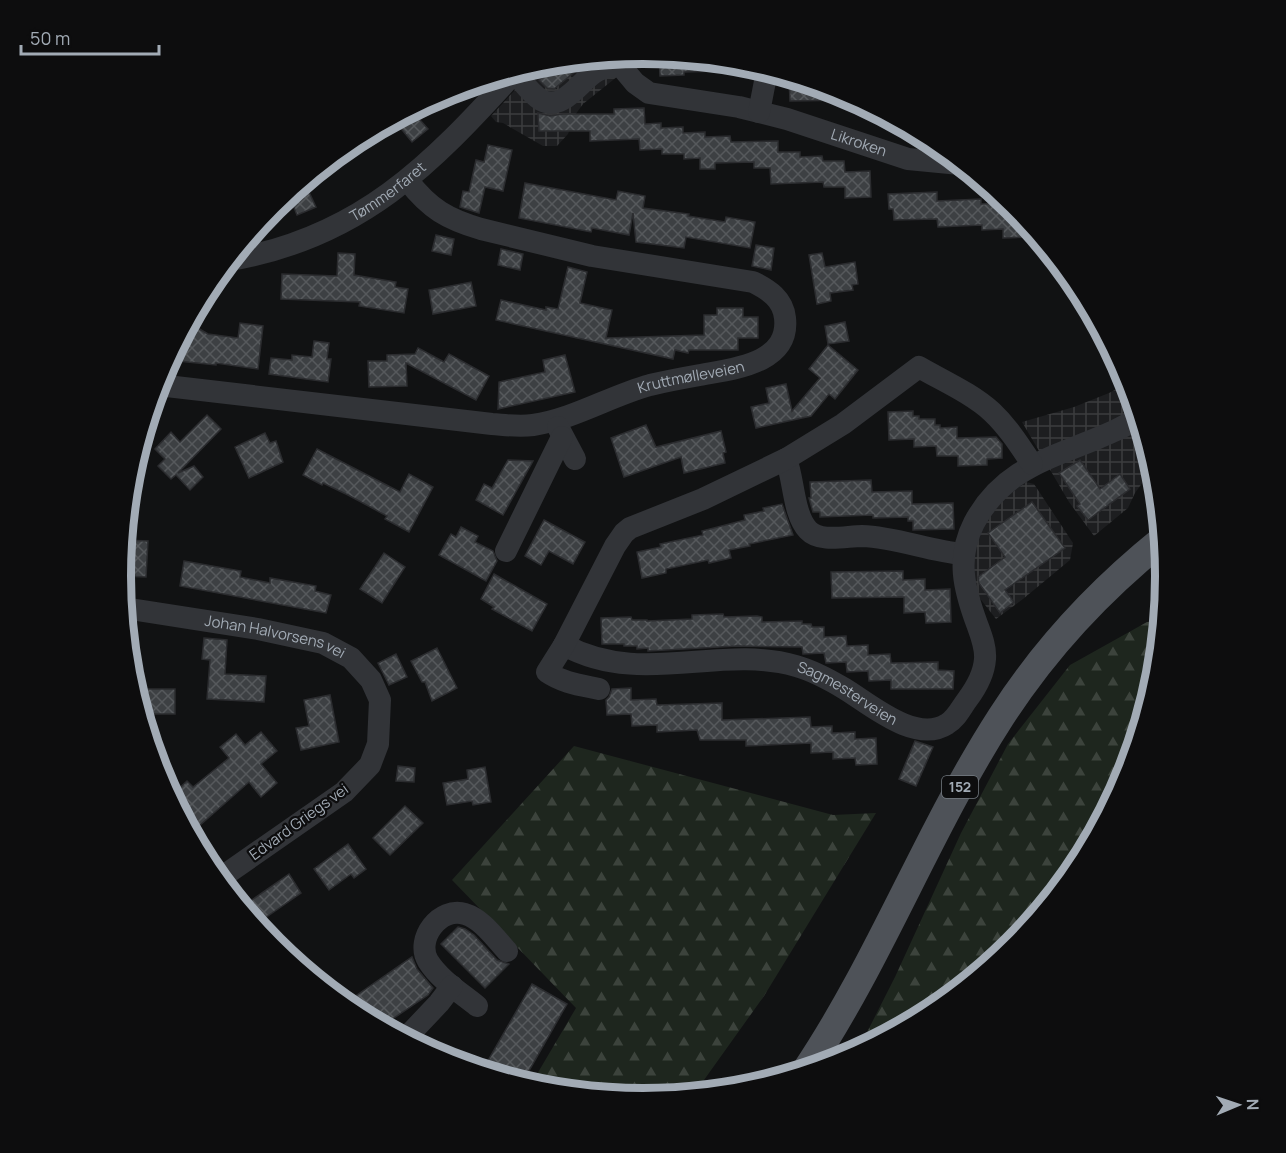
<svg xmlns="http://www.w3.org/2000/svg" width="1286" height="1153" font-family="Manrope,sans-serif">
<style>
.industrial{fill:url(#industrial-grid)}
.forest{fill:url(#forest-firs)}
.building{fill:url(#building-cross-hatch);stroke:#2b2c2f;stroke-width:1.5}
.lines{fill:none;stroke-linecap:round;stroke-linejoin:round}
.minor{stroke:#323438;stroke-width:22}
.major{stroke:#4e5258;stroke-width:28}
.labels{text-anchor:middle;stroke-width:4.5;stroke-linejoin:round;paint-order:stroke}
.shield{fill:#0d0d0e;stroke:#757c83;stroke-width:1.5}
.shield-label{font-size:14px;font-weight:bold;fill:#a2abb5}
.street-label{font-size:15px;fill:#a2abb5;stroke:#0d0d0e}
.rim{fill:none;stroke:#a2abb5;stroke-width:8}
</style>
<defs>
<pattern id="industrial-grid" width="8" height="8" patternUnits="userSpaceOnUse" patternTransform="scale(1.5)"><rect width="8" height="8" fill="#1d1e20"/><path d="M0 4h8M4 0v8" fill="none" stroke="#3b3c3e"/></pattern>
<pattern id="forest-firs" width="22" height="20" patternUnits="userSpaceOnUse" patternTransform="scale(1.5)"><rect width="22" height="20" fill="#1e261e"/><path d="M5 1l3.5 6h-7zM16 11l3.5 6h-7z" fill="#3c433c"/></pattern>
<pattern id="building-cross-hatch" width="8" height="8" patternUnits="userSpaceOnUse" patternTransform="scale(1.5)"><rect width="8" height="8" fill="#3d4043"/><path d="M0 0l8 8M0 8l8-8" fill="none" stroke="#56595c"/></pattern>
</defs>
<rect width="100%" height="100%" fill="#111213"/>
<!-- industrial -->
<g class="industrial">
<polygon points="606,58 618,76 583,104 575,115 568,134 557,146 543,146 503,123 496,122 491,116 538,65"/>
<polygon points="1128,383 1155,472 1145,479 1135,493 1128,508 1094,536 1069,502 1022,422 1074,407 1109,393"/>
<polygon points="1026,482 1034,484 1073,543 1070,560 1023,599 996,619 971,587 969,579 981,525 1006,497"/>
</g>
<!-- forest -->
<g class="forest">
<polygon points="1161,621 1155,679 1126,777 1077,867 1012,946 933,1011 857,1052 895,977 961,833 1008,744 1070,665 1147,622"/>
<polygon points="574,746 833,815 876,813 764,996 694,1094 643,1099 541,1089 530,1086 576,1008 452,880"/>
</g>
<!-- building -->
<g class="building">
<polygon points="659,56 718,61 718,71 684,72 684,75 660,76"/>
<polygon points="590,59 554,89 547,88 539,80 560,62"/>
<polygon points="789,77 843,94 852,100 790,101"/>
<polygon points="441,95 420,120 428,129 412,142 394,120"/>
<polygon points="644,108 645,124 661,123 661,128 683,127 683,133 705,132 705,137 730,136 731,142 778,141 778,152 800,152 800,157 822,156 823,161 844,161 845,172 870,171 871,197 845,198 845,187 824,187 823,182 771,184 770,168 754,168 754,162 715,163 715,169 700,169 700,158 684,159 684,154 662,154 662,149 640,150 639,139 590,141 590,131 539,131 538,113 550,116 563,114 614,114 614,109"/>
<polygon points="488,145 512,150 503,191 485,187 479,213 460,207 463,191 469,192 476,160 484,162"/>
<polygon points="525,183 616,200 618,191 645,196 643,208 689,214 688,216 725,222 726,217 755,222 750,248 686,237 684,248 636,242 633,213 629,235 592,228 591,232 519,218"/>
<polygon points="309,192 316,207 297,215 291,200"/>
<polygon points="937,192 937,201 981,199 981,204 1002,203 1002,212 1016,211 1029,227 1029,237 1003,238 1003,229 982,230 982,225 938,227 937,219 894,220 893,209 889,209 888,194"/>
<polygon points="436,235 454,239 451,255 432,251"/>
<polygon points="756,245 774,248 771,270 752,266"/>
<polygon points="501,249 523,254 520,270 498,265"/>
<polygon points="338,253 355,254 354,275 396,282 395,287 408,289 404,313 359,306 360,302 281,299 282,274 337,276"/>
<polygon points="822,253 825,267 855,262 858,284 852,285 853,290 830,293 831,301 817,304 809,255"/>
<polygon points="568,267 587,272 580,303 612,310 606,338 704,335 704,315 717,315 717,308 743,308 743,317 758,317 758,338 738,338 738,350 689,350 688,353 675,350 673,359 496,320 501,300 546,310 546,307 558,309"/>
<polygon points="471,282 476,306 433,314 429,290"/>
<polygon points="845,322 849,341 828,344 825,326"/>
<polygon points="189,323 208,334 238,338 240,323 263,326 258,369 216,363 216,365 169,360"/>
<polygon points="314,341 329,343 327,359 331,359 328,382 269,374 271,358 292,360 292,355 312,357"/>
<polygon points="828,345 858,370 835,399 829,394 811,416 756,428 751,407 769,403 766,388 786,384 792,411 820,378 809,369"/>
<polygon points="418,348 444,362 449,354 489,376 476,400 406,363 407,386 369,387 368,361 387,361 387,355 415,354"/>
<polygon points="565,355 575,392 498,409 499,382 545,372 543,360"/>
<polygon points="913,411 913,416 919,416 919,419 935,419 935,425 940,425 940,428 957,427 957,438 996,437 1002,444 1002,458 987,459 987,465 958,466 958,456 937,456 936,446 914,447 914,439 889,440 888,412"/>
<polygon points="207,415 221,429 178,473 194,466 203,477 190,490 176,475 171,479 158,466 165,459 155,449 171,432 180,442"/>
<polygon points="646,425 656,447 721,431 726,452 723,453 725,463 684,473 681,457 624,477 611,438"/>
<polygon points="265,433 270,443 276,441 283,462 249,478 235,447"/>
<polygon points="317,449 400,492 409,474 433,487 409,532 385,519 387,516 348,495 323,483 322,485 303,475"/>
<polygon points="508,460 533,461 503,515 476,500 484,484 492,488"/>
<polygon points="1080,460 1100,489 1120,474 1130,489 1088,520 1077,506 1080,504 1059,473"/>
<polygon points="871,480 872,492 912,491 912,504 953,503 954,529 913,530 913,521 908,521 908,517 873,518 873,515 820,517 820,512 813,512 809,498 811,498 810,482"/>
<polygon points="1032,502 1065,548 1005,590 1014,602 1000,613 979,583 978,577 1005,557 988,533"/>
<polygon points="782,504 793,535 749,544 750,546 729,550 731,558 709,563 708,560 666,569 666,573 642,578 637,552 661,547 660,544 703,535 702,531 745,520 744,515 764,511 763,508"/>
<polygon points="544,520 585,542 573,564 549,551 541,565 525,556"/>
<polygon points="461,527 478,536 475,542 493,551 497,561 486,581 439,555 451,534 456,537"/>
<polygon points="124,540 148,541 146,577 121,576"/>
<polygon points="384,553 405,567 382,603 360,589"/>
<polygon points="184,561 241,571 240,577 270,583 270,578 316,586 315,591 331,595 326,613 180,586"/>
<polygon points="903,571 903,580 925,579 925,590 950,589 951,622 926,623 925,612 904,613 904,597 832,598 831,572"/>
<polygon points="494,574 547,604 532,631 492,609 494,607 481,599"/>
<polygon points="723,614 724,617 757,616 762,617 762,622 802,621 802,624 811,624 812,627 824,627 824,637 846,636 847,646 868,645 868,655 890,654 891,663 938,662 938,670 954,671 953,689 891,689 891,680 869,681 868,671 847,672 846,662 826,663 824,653 803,654 802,647 737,646 648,651 648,648 637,649 637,646 624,646 624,644 602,644 601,618 631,617 632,620 647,620 647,621 692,619 692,615"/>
<polygon points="204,638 227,640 225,674 266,676 264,702 207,699 210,660 202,659"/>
<polygon points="437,648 457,688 432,701 425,682 422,682 411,661"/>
<polygon points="396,654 407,677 389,685 378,663"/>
<polygon points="631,688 631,700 656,699 657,705 722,703 722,720 810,717 811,727 832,726 832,733 855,732 855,739 876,738 877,764 856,765 855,758 833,759 833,752 811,753 811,743 746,746 746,740 700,740 697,730 657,732 657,725 632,726 631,714 607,715 606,700 609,697 612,689"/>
<polygon points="134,689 175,689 175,714 141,714"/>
<polygon points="330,695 339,742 301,750 296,728 309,726 304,700"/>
<polygon points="261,732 277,751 261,764 277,783 261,797 249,782 191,833 171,796 187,781 193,787 229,758 220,747 236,734 245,745"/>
<polygon points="915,741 933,747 916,786 899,779"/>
<polygon points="398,766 415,768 414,782 396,781"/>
<polygon points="485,767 491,802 473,805 472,801 447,805 443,783 468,779 467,770"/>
<polygon points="405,806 423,823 390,855 373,838"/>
<polygon points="348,844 366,869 354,878 351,874 329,890 314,869"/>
<polygon points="289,874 301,893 262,920 249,902"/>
<polygon points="458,927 465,929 474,935 497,960 509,964 485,988 441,944"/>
<polygon points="412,957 417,969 433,988 428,995 382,1026 352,1011 344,1004"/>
<polygon points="532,984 567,1004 522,1083 482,1071"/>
</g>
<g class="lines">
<!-- minor -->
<g class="minor">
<path id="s1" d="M514,72C522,81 531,94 541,100C564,112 580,80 597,71C604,67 613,67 620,65L635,83L649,93L739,107L787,119L908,159L960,164"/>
<polyline points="759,112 767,71"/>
<path id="s2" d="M230,260C360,238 431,165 515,72"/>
<path id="s3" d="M158,385L492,424C506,425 519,427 533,425C574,419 610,396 650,385C667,381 683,378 700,375C732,369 790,364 785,318C783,299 769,290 753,282L592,256L481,229C447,219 430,209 408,181"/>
<polyline points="558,427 575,459"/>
<path d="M786,459C794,479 793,514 808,530C820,543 846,536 862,536C896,537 929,551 963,554"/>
<polyline points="506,551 562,437"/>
<path id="s4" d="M124,608L258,629L323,643L351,658L371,680L380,700L378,744L370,765L344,792L219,879"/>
<path id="s5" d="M564,645C641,687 719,644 796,666C814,671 830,680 845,689C871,705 916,744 947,724C956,719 961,708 967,700C976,688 984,674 985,659C986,647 981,635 977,624C964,589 956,558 974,523C1002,470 1048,459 1098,438C1112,432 1126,427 1138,417"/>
<path d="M599,689C580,685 563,683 547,672L564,645L615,546L624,533L630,528L703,499L786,459L843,424L919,367C943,381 971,393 992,412C1008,427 1020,446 1032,464"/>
<path d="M477,1006C461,993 439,979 428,961C415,939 440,906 465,914C482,919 495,938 507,951"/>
<polyline points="405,1039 439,1003 452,986"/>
</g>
<!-- major -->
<path class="major" d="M806,1070C881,958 928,830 1001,717C1044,650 1100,590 1162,540"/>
</g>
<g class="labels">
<!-- shield labels -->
<rect class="shield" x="942" y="776" width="36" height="22" rx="4.5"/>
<g class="shield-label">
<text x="960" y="792">152</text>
</g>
<!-- street labels -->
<g class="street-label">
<text dy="5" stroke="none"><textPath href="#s1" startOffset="387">Likroken</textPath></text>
<text dy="5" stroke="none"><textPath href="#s2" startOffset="174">Tømmerfaret</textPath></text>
<text dy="5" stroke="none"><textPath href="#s3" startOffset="543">Kruttmølleveien</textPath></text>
<text dy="5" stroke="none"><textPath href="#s4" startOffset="154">Johan Halvorsens vei</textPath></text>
<text dy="5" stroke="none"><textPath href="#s5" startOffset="294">Sagmesterveien</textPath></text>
<text transform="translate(299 822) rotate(-36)" y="5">Edvard Griegs vei</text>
</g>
</g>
<!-- crop -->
<path d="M0 0H1286V1153H0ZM131 576a512 512 0 1 1 1024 0a512 512 0 1 1-1024 0Z" fill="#0d0d0e" fill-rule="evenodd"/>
<path class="rim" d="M131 576a512 512 0 1 1 1024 0a512 512 0 1 1-1024 0Z"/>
<!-- north arrow -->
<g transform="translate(1238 1105) rotate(88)" stroke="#0d0d0e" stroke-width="4.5" paint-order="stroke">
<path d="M0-4.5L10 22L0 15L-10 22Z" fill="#a2abb5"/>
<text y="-9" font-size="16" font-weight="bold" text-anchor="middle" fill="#a2abb5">N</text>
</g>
<!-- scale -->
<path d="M21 45v9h138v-9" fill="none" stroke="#a2abb5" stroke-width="3"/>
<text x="30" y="45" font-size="18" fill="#a2abb5" stroke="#0d0d0e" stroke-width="4.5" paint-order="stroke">50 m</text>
</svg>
